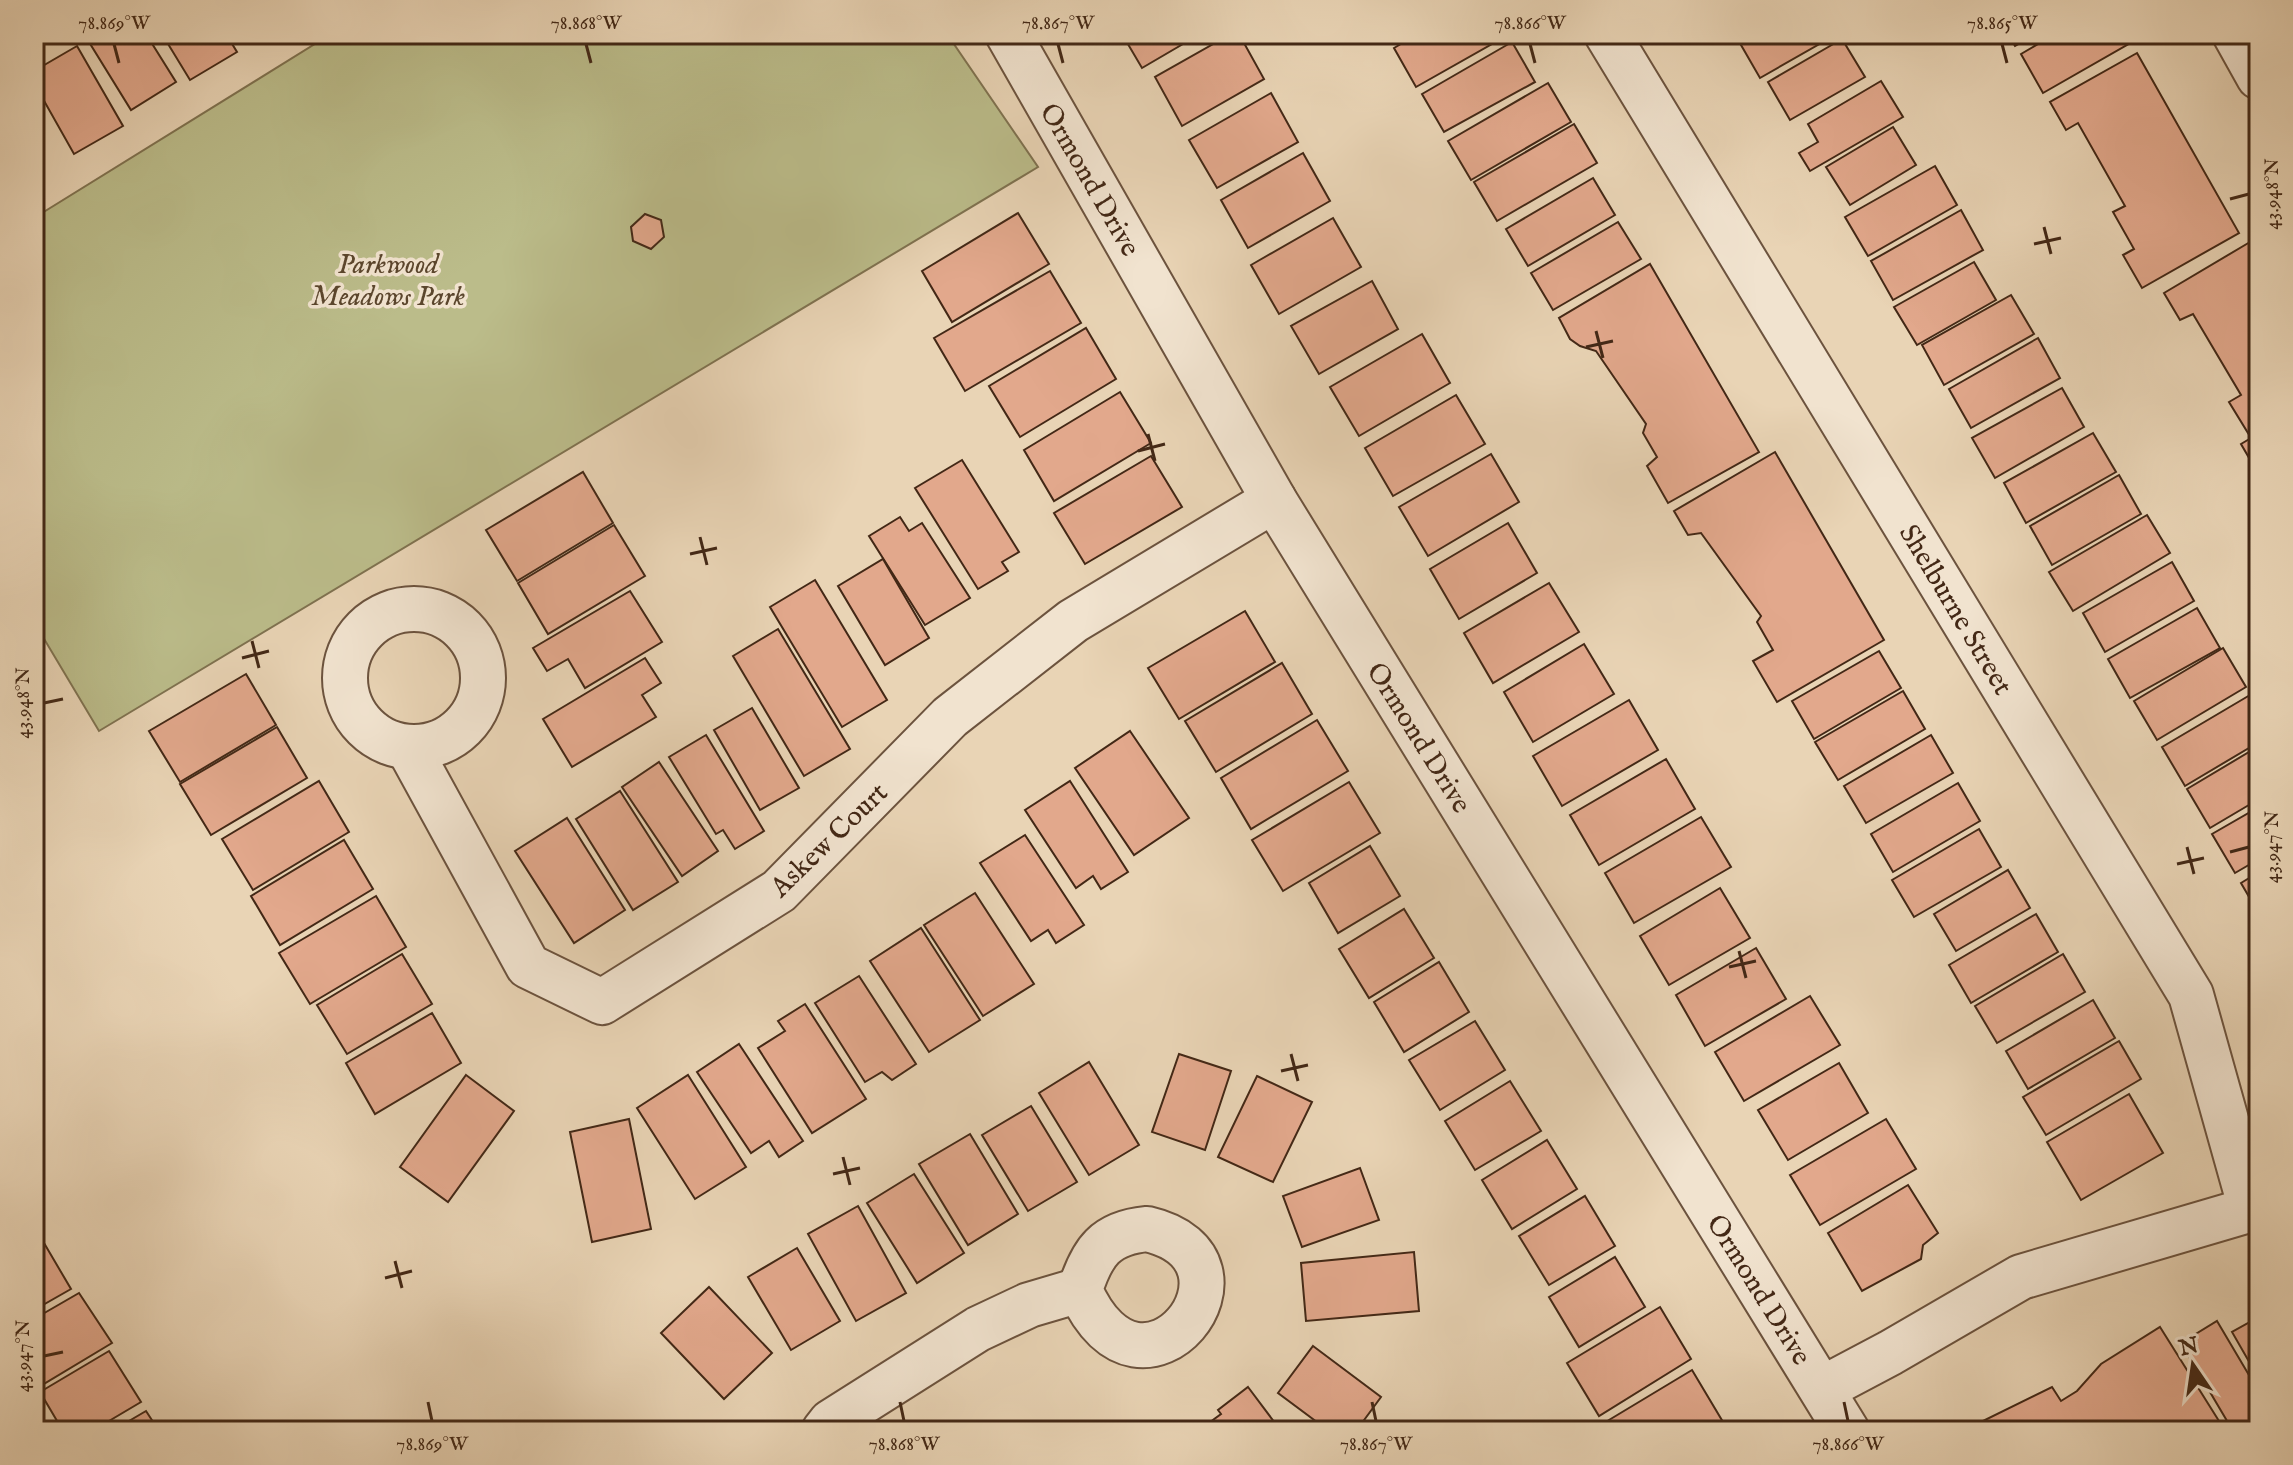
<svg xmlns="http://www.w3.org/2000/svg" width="2293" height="1465" font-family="'IM FELL English',serif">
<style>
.green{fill:#bbbc8a;stroke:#7f7250;stroke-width:2}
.building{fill:#e2a88c;stroke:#432816;stroke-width:2}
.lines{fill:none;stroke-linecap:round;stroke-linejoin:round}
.minor-casing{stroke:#6c533e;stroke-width:48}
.minor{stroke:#f1e3cf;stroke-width:44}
.ticks{fill:none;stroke:#432816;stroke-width:3}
.labels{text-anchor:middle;stroke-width:7;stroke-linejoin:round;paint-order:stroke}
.street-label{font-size:28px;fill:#432816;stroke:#f1e3cf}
.park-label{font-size:28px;font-style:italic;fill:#5b462d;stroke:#f1e3cf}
.neatline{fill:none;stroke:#432816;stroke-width:3}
.ticks-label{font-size:20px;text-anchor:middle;fill:#432816}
</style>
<rect width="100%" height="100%" fill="#e9d4b5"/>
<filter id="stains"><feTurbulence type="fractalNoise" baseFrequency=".0025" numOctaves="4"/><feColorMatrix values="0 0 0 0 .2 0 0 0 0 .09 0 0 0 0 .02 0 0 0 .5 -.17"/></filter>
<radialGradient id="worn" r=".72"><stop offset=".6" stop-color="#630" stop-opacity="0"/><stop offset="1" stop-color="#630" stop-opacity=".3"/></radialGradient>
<!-- green -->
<polygon class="green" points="331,34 947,34 1038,167 99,731 34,622 34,218"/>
<!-- building -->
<g class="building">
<polygon points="102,34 146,34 176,82 131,110 89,42"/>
<polygon points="162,34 226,34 237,52 190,80"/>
<polygon points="243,34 266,34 248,43"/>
<polygon points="1122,34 1200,34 1142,68"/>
<polygon points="1231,34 1239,34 1264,79 1182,126 1155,77"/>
<polygon points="1418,34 1505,34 1506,36 1416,87 1394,48"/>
<polygon points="1744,34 1837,34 1760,78 1737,38"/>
<polygon points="2008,34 2037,34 2015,46"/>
<polygon points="2055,34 2128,34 2132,42 2043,93 2021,54"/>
<polygon points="1842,39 1865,77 1790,120 1768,82"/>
<polygon points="1512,42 1535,82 1444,132 1422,94"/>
<polygon points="77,46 123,126 74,154 34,83 34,71"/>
<polygon points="2137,53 2239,233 2142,288 2123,255 2134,249 2113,212 2125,206 2078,123 2066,130 2050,102"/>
<polygon points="1881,81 1903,117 1810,171 1799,153 1818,142 1808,124"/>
<polygon points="1548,83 1571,122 1471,180 1448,141"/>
<polygon points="1271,93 1298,142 1217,188 1189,140"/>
<polygon points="1574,124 1597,163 1497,221 1474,182"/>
<polygon points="1893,127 1916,165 1850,205 1826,167"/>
<polygon points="1303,153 1330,201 1248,248 1221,200"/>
<polygon points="1935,166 1957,205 1868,256 1845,217"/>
<polygon points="1593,178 1615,215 1528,266 1506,229"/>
<polygon points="1961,210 1983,250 1893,300 1871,261"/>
<polygon points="1018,213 1049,264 952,322 922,271"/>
<polygon points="645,214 661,220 664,237 651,249 633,241 631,227"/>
<polygon points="1333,218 1361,267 1279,314 1251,265"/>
<polygon points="1618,222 1641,259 1553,310 1531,273"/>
<polygon points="2250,242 2259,257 2259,475 2241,444 2251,438 2229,402 2241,395 2193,314 2180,320 2164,293"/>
<polygon points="1974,262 1996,300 1917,345 1894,307"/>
<polygon points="1650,264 1759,452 1668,503 1647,466 1657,457 1643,433 1646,424 1596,351 1580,346 1570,339 1559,318"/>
<polygon points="1050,271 1081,323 965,391 934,338"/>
<polygon points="1372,281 1398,329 1319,374 1291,326"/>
<polygon points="2011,295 2034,334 1944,385 1922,345"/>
<polygon points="1086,328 1116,379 1020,437 989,386"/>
<polygon points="1422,334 1450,383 1359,436 1330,387"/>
<polygon points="2038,338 2060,378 1971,428 1949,389"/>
<polygon points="2062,388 2084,427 1995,478 1972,438"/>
<polygon points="1120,392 1151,443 1054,501 1024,450"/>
<polygon points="1456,395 1485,444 1393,496 1365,448"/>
<polygon points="2093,433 2116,472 2026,523 2004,483"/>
<polygon points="1775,452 1884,640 1777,702 1753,661 1773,650 1757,622 1761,616 1701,533 1688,535 1674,511"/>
<polygon points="1491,454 1519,502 1428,556 1399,507"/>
<polygon points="1151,456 1182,507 1085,564 1054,513"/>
<polygon points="962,460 1019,552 1002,562 1008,571 978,589 915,488"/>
<polygon points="583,472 613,523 517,581 486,530"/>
<polygon points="2119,475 2141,514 2052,565 2030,526"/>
<polygon points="2147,515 2170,553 2073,611 2049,572"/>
<polygon points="900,517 909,531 922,523 970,598 925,625 869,536"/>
<polygon points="1508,523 1537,573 1459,619 1430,569"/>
<polygon points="614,525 645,576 548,634 518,583"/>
<polygon points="883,559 929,638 885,665 838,586"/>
<polygon points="2172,562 2194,601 2105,652 2083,613"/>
<polygon points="815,580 887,700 842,727 770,607"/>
<polygon points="1549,583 1579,632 1493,683 1464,633"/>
<polygon points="630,591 662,642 585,688 568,659 547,671 533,648"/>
<polygon points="2197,608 2220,648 2130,698 2108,659"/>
<polygon points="1245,611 1275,662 1179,719 1148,668"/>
<polygon points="778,629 850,749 804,776 733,656"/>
<polygon points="1584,644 1614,694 1533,742 1504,692"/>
<polygon points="2223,648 2246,687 2157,740 2134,701"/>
<polygon points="1879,651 1901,688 1814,739 1792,701"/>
<polygon points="645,658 661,683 642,695 656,717 572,767 543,719"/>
<polygon points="1282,663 1312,714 1216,772 1185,721"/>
<polygon points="246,674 276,725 180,782 149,731"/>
<polygon points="1903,691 1925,729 1838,780 1815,742"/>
<polygon points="2250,695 2259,710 2259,742 2185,786 2162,747"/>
<polygon points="1629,700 1658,750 1562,806 1533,756"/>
<polygon points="752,708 799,788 760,810 714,730"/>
<polygon points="1317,720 1348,771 1251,829 1221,778"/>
<polygon points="277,727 307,778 211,835 180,784"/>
<polygon points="1130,731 1189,818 1134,855 1075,768"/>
<polygon points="706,735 764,831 735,849 723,830 716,834 669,757"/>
<polygon points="1931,735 1953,773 1866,823 1844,786"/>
<polygon points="2259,746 2259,799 2210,828 2187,789"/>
<polygon points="1666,759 1695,809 1599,865 1570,815"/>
<polygon points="659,762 718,851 682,876 622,787"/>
<polygon points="319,781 349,832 253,890 222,839"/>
<polygon points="1070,781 1128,872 1101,889 1093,876 1076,888 1025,810"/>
<polygon points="1349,782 1380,833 1283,891 1252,840"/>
<polygon points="1958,783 1980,821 1893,872 1871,834"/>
<polygon points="620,791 678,882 633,910 576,819"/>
<polygon points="2259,807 2259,859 2235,873 2212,834"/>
<polygon points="1701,817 1731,867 1634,923 1605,873"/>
<polygon points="567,818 625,910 574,943 515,851"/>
<polygon points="1979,829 2001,867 1914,917 1892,880"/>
<polygon points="1025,835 1084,925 1056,943 1048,930 1031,941 980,863"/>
<polygon points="344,840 373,889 280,945 251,896"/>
<polygon points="1370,846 1400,896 1338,933 1309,883"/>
<polygon points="2008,870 2030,908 1956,951 1934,914"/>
<polygon points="2259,872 2259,914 2241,883"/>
<polygon points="1720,888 1750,938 1669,985 1640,936"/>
<polygon points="975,893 1034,984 983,1016 924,925"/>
<polygon points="376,896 406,947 310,1004 279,953"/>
<polygon points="1404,909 1434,958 1369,998 1339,949"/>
<polygon points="2036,914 2058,952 1971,1003 1949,965"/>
<polygon points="921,928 980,1020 929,1052 870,961"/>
<polygon points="1756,948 1786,999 1705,1046 1676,995"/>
<polygon points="402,954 432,1004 347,1054 317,1005"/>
<polygon points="2063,954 2085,992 1997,1043 1975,1006"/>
<polygon points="1439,962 1469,1012 1404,1052 1374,1002"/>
<polygon points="859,976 916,1064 892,1080 882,1072 865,1082 815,1003"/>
<polygon points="1810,996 1840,1045 1744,1101 1715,1052"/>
<polygon points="2093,1000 2115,1038 2028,1089 2006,1051"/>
<polygon points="805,1004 866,1099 812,1133 758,1048 785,1031 778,1021"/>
<polygon points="432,1013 461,1063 375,1114 346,1063"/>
<polygon points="1475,1021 1505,1070 1440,1110 1409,1060"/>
<polygon points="2119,1041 2141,1079 2046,1135 2023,1097"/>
<polygon points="739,1044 803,1141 779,1157 769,1141 751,1153 697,1072"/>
<polygon points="1179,1054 1231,1071 1205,1150 1152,1132"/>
<polygon points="1089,1062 1139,1145 1089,1175 1039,1093"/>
<polygon points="1839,1063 1868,1113 1788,1160 1758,1110"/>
<polygon points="466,1075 514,1111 448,1202 400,1167"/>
<polygon points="688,1075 746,1167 695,1199 637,1108"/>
<polygon points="1257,1076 1312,1102 1273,1182 1218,1157"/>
<polygon points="1510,1081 1541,1131 1475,1170 1445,1121"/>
<polygon points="2129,1094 2163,1153 2081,1200 2047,1142"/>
<polygon points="1031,1106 1077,1182 1028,1211 982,1135"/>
<polygon points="629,1119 651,1229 592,1242 570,1132"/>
<polygon points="1886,1119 1916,1169 1820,1225 1790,1175"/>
<polygon points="970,1134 1018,1214 968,1245 919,1164"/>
<polygon points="1547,1140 1577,1189 1512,1229 1482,1180"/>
<polygon points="1360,1168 1379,1220 1302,1247 1283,1196"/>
<polygon points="914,1174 964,1253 917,1283 867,1203"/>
<polygon points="1908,1185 1938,1233 1923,1245 1921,1259 1862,1291 1828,1233"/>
<polygon points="1585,1196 1615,1246 1549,1285 1519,1236"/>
<polygon points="858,1206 906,1293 856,1321 808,1234"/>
<polygon points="44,1243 71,1289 34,1310 34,1249"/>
<polygon points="797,1248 840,1321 791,1350 748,1277"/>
<polygon points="1414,1252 1419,1311 1306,1321 1301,1263"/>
<polygon points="1615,1257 1645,1307 1579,1347 1549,1297"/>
<polygon points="709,1287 772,1353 724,1399 661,1333"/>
<polygon points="79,1293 112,1343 42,1385 34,1371 34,1319"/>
<polygon points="1660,1307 1691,1359 1599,1416 1567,1363"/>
<polygon points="2259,1317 2259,1379 2232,1332"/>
<polygon points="2217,1321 2259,1392 2259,1426 2250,1431 2233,1431 2181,1343"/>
<polygon points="2160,1327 2224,1429 2219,1431 1936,1431 1953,1422 1981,1422 2052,1387 2061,1401 2077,1391 2101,1364"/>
<polygon points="1313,1346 1381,1397 1356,1431 1329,1431 1278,1393"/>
<polygon points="109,1351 141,1402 92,1431 63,1431 40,1392"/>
<polygon points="1692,1370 1723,1422 1708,1431 1602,1431 1599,1426"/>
<polygon points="1248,1387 1281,1431 1204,1431 1202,1428 1221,1414 1218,1410"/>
<polygon points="146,1411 159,1431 112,1431"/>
</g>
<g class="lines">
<!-- minor casing -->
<g class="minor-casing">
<g id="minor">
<polyline points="1008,34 1274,500 1847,1431"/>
<polyline points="1607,34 2191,995 2251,1209"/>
<polyline points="2235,34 2259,77"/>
<circle cx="414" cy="678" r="69"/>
<polyline points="408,747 528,966 602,1002 779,891 950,717 1073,621 1274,500"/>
<path d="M1147,1229C1277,1259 1142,1432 1080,1290C1092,1252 1105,1233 1147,1229Z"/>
<polyline points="1822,1389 1890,1353 2021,1277 2259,1207"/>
<polyline points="824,1431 831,1422 978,1329 1029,1305 1080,1290"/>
</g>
</g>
<!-- minor -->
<use href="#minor" class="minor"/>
</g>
<!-- ticks -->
<path class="ticks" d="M114,44L119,63M586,44L591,63M1058,44L1063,63M1530,44L1535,63M2002,44L2007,63M2230,199L2249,194M2044,227L2051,254M2034,244L2061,238M1596,331L1603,358M1586,347L1613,341M1148,434L1155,461M1138,451L1165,444M700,537L707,565M690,554L717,548M252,641L259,668M242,658L269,651M44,703L63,699M2187,847L2194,874M2230,852L2249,847M2177,864L2204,858M1739,951L1746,978M1729,967L1756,961M1291,1054L1298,1081M1281,1071L1308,1065M843,1157L850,1185M833,1174L860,1168M395,1261L402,1288M385,1278L412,1271M44,1356L63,1352M428,1402L432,1421M900,1402L904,1421M1372,1402L1376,1421M1844,1402L1848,1421"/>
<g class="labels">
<!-- street labels -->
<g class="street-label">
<text transform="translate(1091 179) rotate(60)" y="10">Ormond Drive</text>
<text transform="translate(1957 609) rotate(59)" y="10">Shelburne Street</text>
<text transform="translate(1420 737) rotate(58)" y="10">Ormond Drive</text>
<text transform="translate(828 839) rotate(-44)" y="10">Askew Court</text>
<text transform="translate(1760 1289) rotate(58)" y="10">Ormond Drive</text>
</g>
<!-- park labels -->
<g class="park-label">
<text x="388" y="273">Parkwood<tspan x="388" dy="32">Meadows Park</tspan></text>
</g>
</g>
<!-- margin -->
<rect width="2293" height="1465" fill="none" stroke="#e9d4b5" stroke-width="88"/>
<!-- north arrow -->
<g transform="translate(2193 1365) rotate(347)" stroke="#f1e3cf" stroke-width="6" paint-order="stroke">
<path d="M0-6L14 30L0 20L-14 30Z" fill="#432816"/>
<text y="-12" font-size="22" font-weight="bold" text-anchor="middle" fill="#432816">N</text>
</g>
<rect x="44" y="44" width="2205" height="1377" class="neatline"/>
<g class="ticks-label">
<text x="114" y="29">78.869°W</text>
<text x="586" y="29">78.868°W</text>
<text x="1058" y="29">78.867°W</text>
<text x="1530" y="29">78.866°W</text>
<text x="2002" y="29">78.865°W</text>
<text transform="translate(2271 194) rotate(-90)" y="7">43.948°N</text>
<text transform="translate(22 703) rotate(-90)" y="7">43.948°N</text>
<text transform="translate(2271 847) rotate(-90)" y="7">43.947°N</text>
<text transform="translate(22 1356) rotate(-90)" y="7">43.947°N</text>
<text x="432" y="1450">78.869°W</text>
<text x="904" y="1450">78.868°W</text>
<text x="1376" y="1450">78.867°W</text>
<text x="1848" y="1450">78.866°W</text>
</g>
<rect width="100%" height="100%" filter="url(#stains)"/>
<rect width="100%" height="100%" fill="url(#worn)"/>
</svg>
